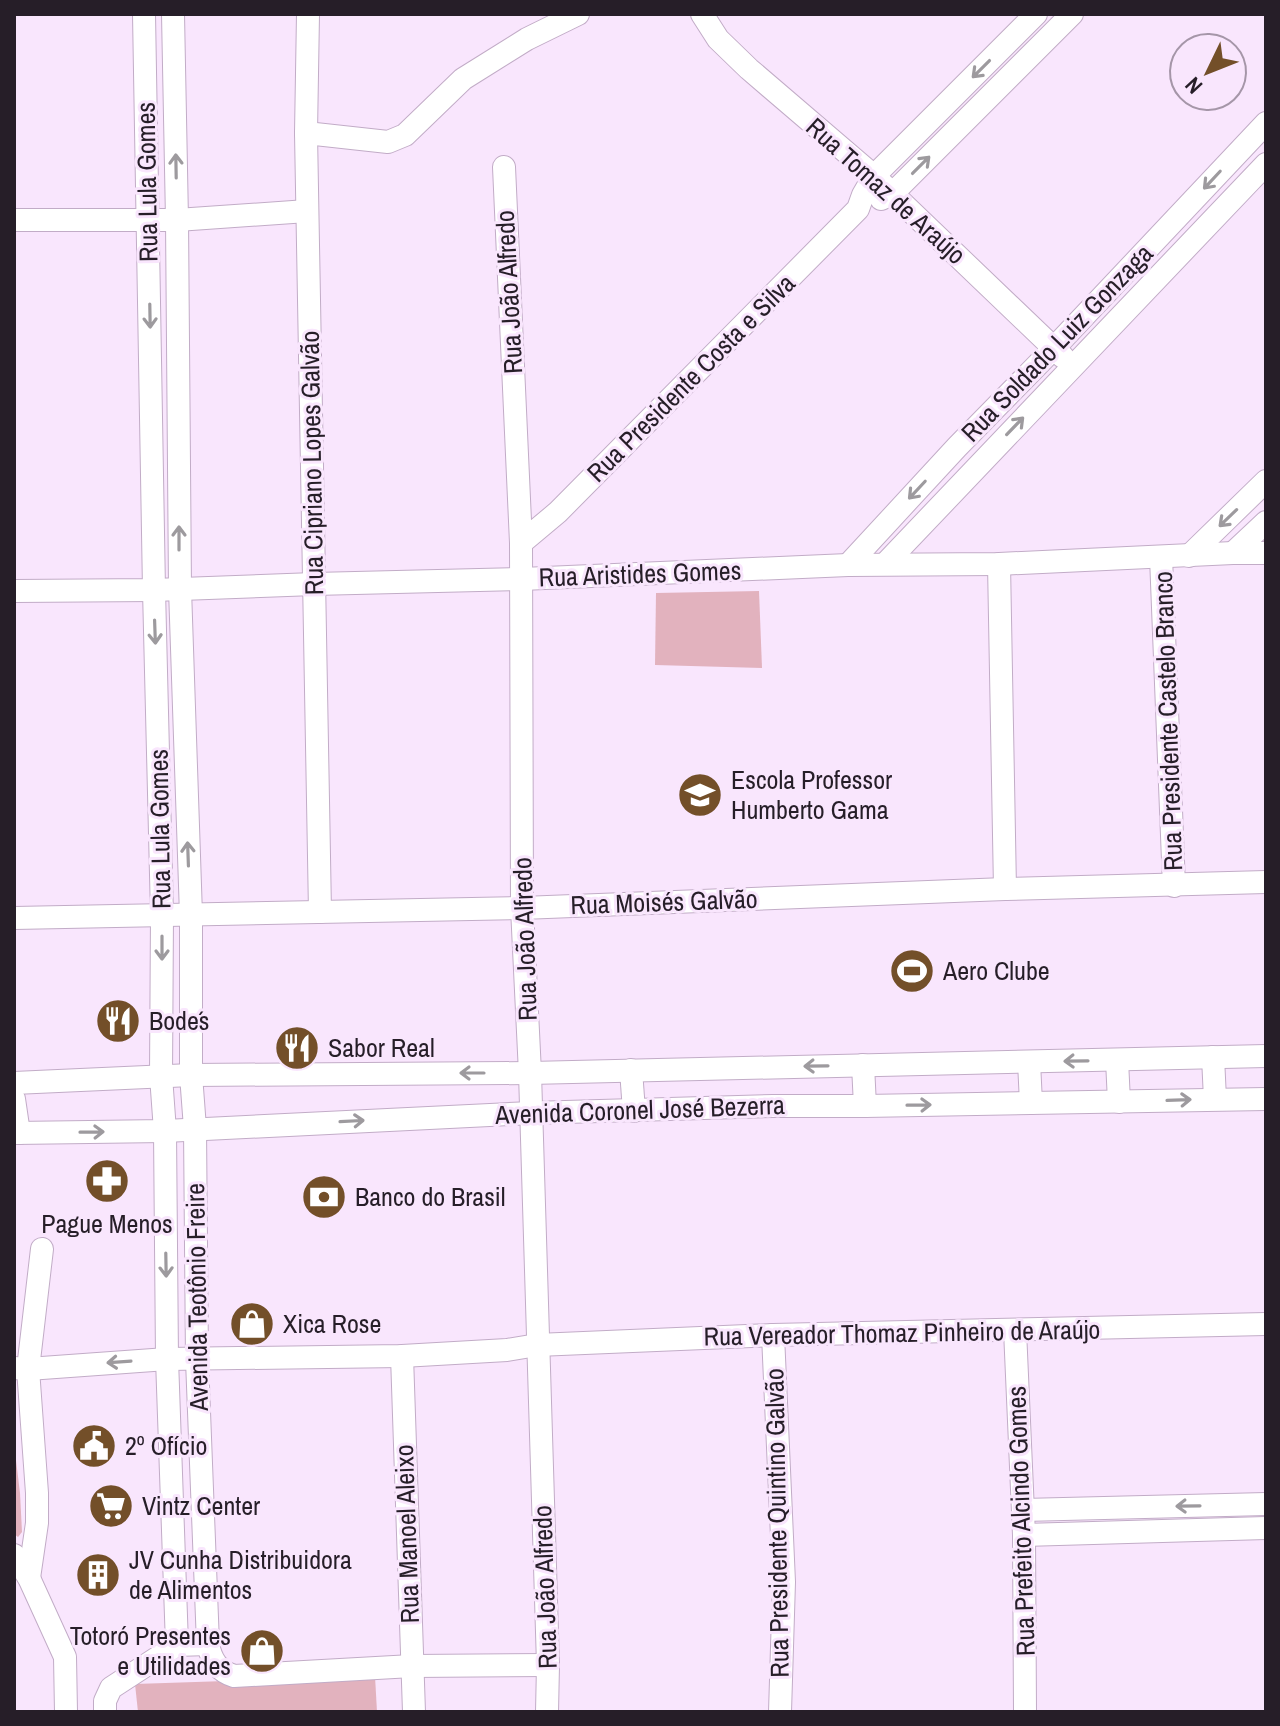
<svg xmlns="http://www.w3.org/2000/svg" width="1280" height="1726" font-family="'Archivo Narrow',sans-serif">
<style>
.green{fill:#e2b2be}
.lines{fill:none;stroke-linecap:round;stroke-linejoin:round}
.minor-casing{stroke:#c2acc7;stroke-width:24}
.minor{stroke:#fff;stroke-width:22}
.oneway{stroke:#9d9a9e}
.labels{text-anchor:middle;stroke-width:6;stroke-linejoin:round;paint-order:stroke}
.street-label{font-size:26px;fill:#261e28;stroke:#f9e6fd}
.poi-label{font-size:26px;fill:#261e28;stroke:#f9e6fd;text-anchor:start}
</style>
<rect width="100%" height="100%" fill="#f9e6fd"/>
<!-- green -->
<g class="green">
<polygon points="759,591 762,668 655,665 656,593"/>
<polygon points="14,1444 20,1493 22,1532 18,1537 14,1534"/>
<polygon points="375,1676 377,1712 138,1712 135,1684"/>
</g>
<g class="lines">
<!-- minor casing -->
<g class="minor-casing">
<g id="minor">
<polyline points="144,14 154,590 162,915 161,1076 165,1131 167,1359 177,1645"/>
<polyline points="308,14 306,133 320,912"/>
<polyline points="702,14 718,39 749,69 874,176 1063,357"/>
<polyline points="306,133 388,142 405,135 463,79 527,39 578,14"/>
<polyline points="504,167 521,543 522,908 530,1073 548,1665 547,1712"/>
<polyline points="881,199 892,194 1072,14"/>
<polyline points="14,220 177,220 307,211"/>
<polyline points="521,543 558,512 858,209 863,195 874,176 1036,14"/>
<polyline points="1233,553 1266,522"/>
<polyline points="1189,556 1266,481"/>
<polyline points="1161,557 1174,886"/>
<polyline points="885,564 1266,164"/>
<polyline points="999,564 1005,889"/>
<polyline points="848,565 957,447 1054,348 1266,123"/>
<polyline points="14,591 154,590 314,584 522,579 848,565 999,564 1233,553 1266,553"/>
<polyline points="14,918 522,908 1005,889 1266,882"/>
<polyline points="1213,1057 1215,1099"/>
<polyline points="1117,1060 1119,1102"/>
<polyline points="1029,1062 1031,1103"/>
<polyline points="863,1065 865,1106"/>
<polyline points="631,1070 634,1111"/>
<polyline points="14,1083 191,1075 530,1073 1266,1056"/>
<polyline points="14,1099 19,1133"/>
<polyline points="14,1133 165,1131 531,1113 773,1106 865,1106 1266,1099"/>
<polyline points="1015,1330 1024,1535 1025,1712"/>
<polyline points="773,1335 784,1582 780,1712"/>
<polyline points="402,1356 414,1712"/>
<polyline points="14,1368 28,1369 167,1359 402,1356 507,1350 537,1345 773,1335 1266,1324"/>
<polyline points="1023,1510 1266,1504"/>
<polyline points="1024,1535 1266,1528"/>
<polyline points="14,1555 29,1578 65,1657 66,1712"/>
<polyline points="29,1578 37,1523 37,1493 28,1369 42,1249"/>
<path d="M208,1644C211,1660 218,1671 234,1676L412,1666L548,1665"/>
<polyline points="105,1712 105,1701 111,1688 177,1645 208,1644 197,1360 195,1128 191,1075 191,915 180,589 177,220 173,14"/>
</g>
</g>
<!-- minor -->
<use href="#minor" class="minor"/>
</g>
<!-- one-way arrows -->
<defs><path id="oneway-shaft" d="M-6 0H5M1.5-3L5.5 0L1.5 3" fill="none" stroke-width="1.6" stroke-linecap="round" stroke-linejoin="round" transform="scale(2)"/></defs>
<g class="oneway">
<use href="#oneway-shaft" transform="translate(981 69) rotate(135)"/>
<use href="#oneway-shaft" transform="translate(921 165) rotate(-45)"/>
<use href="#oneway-shaft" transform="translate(176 166) rotate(-91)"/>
<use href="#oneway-shaft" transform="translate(1212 180) rotate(133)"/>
<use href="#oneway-shaft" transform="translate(150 316) rotate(89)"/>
<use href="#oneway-shaft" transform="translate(1015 426) rotate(-46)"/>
<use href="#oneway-shaft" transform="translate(917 490) rotate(133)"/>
<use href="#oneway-shaft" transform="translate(1228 518) rotate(136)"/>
<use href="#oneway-shaft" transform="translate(179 538) rotate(-90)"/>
<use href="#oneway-shaft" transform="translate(155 632) rotate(88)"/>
<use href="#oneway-shaft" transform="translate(188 854) rotate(-92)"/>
<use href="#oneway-shaft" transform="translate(162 948) rotate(90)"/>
<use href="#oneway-shaft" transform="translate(1076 1061) rotate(179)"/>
<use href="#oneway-shaft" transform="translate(816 1066) rotate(179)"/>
<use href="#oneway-shaft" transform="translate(472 1073) rotate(180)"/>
<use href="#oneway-shaft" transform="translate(1179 1100) rotate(-2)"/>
<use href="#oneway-shaft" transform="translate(919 1105) rotate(-1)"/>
<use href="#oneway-shaft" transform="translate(352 1121) rotate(-3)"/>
<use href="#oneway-shaft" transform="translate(92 1132) rotate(-1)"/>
<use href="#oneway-shaft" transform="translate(166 1265) rotate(89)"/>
<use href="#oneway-shaft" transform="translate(119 1362) rotate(176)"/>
<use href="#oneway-shaft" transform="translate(1188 1506) rotate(179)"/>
</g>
<!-- icons -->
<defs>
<g id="school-disc" transform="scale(2.3)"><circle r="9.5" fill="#734f29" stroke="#f9e6fd"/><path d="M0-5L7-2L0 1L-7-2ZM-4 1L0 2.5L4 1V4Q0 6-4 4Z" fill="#fff"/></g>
<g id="stadium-disc" transform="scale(2.3)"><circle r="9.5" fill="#734f29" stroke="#f9e6fd"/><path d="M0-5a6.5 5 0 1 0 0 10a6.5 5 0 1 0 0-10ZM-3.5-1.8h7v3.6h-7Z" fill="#fff"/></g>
<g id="restaurant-disc" transform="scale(2.3)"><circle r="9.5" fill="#734f29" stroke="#f9e6fd"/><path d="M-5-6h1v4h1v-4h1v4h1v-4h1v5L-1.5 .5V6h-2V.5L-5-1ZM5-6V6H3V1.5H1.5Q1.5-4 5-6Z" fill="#fff"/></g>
<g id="pharmacy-disc" transform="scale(2.3)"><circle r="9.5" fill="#734f29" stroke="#f9e6fd"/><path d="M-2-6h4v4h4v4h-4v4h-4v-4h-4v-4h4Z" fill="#fff"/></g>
<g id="bank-disc" transform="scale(2.3)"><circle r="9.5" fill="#734f29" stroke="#f9e6fd"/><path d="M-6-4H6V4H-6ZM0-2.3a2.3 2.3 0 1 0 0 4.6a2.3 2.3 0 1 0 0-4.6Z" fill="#fff"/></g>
<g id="shop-disc" transform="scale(2.3)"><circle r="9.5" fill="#734f29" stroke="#f9e6fd"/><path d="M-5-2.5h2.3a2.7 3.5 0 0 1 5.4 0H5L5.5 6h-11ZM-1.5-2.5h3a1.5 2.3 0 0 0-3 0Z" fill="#fff"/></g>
<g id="civic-disc" transform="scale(2.3)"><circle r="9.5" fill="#734f29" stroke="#f9e6fd"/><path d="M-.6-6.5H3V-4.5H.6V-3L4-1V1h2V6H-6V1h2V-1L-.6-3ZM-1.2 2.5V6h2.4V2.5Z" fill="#fff"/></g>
<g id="supermarket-disc" transform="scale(2.3)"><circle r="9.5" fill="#734f29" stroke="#f9e6fd"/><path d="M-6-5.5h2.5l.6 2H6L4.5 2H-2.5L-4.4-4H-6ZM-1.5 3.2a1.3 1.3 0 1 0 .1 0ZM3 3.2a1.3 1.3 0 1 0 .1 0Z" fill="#fff"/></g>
<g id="building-disc" transform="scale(2.3)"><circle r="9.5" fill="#734f29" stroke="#f9e6fd"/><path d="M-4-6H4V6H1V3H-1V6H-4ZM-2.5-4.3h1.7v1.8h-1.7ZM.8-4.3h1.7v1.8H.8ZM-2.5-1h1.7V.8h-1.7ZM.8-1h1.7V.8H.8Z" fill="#fff"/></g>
</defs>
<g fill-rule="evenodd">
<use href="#school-disc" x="700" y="795"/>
<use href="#stadium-disc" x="912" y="971"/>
<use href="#restaurant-disc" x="118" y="1021"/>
<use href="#restaurant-disc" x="297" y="1048"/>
<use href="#pharmacy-disc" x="107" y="1181"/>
<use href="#bank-disc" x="324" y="1197"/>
<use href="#shop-disc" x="252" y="1324"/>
<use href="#civic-disc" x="94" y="1446"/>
<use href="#supermarket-disc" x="111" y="1506"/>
<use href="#building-disc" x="98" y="1575"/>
<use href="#shop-disc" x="262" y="1651"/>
</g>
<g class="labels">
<!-- street labels -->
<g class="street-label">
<text transform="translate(147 182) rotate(-91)" y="9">Rua Lula Gomes</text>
<text transform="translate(886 191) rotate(42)" y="9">Rua Tomaz de Araújo</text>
<text transform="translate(509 292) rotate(-93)" y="9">Rua João Alfredo</text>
<text transform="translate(1057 343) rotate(-46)" y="9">Rua Soldado Luiz Gonzaga</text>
<text transform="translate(691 378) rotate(-45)" y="9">Rua Presidente Costa e Silva</text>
<text transform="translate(312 463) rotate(-91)" y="9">Rua Cipriano Lopes Galvão</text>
<text transform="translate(640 574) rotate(-2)" y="9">Rua Aristides Gomes</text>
<text transform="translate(1168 721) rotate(-92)" y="9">Rua Presidente Castelo Branco</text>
<text transform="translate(160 829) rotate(-91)" y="9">Rua Lula Gomes</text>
<text transform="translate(664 902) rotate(-2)" y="9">Rua Moisés Galvão</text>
<text transform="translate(525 939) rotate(-92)" y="9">Rua João Alfredo</text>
<text transform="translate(640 1110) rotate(-2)" y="9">Avenida Coronel José Bezerra</text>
<text transform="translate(197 1297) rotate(-91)" y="9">Avenida Teotônio Freire</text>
<text transform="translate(902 1333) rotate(-1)" y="9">Rua Vereador Thomaz Pinheiro de Araújo</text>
<text transform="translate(1021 1521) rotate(-92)" y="9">Rua Prefeito Alcindo Gomes</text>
<text transform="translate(777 1523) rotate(-91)" y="9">Rua Presidente Quintino Galvão</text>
<text transform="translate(407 1534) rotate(-92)" y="9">Rua Manoel Aleixo</text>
<text transform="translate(545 1587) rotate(-92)" y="9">Rua João Alfredo</text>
</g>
<!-- poi labels -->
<g class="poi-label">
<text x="731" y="789">Escola Professor<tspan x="731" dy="30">Humberto Gama</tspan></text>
<text x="943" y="980">Aero Clube</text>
<text x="149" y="1030">Bode´s</text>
<text x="328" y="1057">Sabor Real</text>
<text x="355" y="1206">Banco do Brasil</text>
<text x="107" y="1233" text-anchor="middle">Pague Menos</text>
<text x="283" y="1333">Xica Rose</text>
<text x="125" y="1455">2º Ofício</text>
<text x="142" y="1515">Vintz Center</text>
<text x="129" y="1569">JV Cunha Distribuidora<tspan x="129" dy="30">de Alimentos</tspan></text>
<text x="231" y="1645" text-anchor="end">Totoró Presentes<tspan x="231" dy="30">e Utilidades</tspan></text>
</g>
</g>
<!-- border -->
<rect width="1280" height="1726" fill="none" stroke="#261e28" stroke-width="32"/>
<!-- north arrow -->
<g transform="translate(1208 72) rotate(227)"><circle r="38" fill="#f9e6fd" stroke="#a596a8" stroke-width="2"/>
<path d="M0-6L14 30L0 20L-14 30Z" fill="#734f29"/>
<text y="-12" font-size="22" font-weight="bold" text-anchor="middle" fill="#261e28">N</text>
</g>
</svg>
